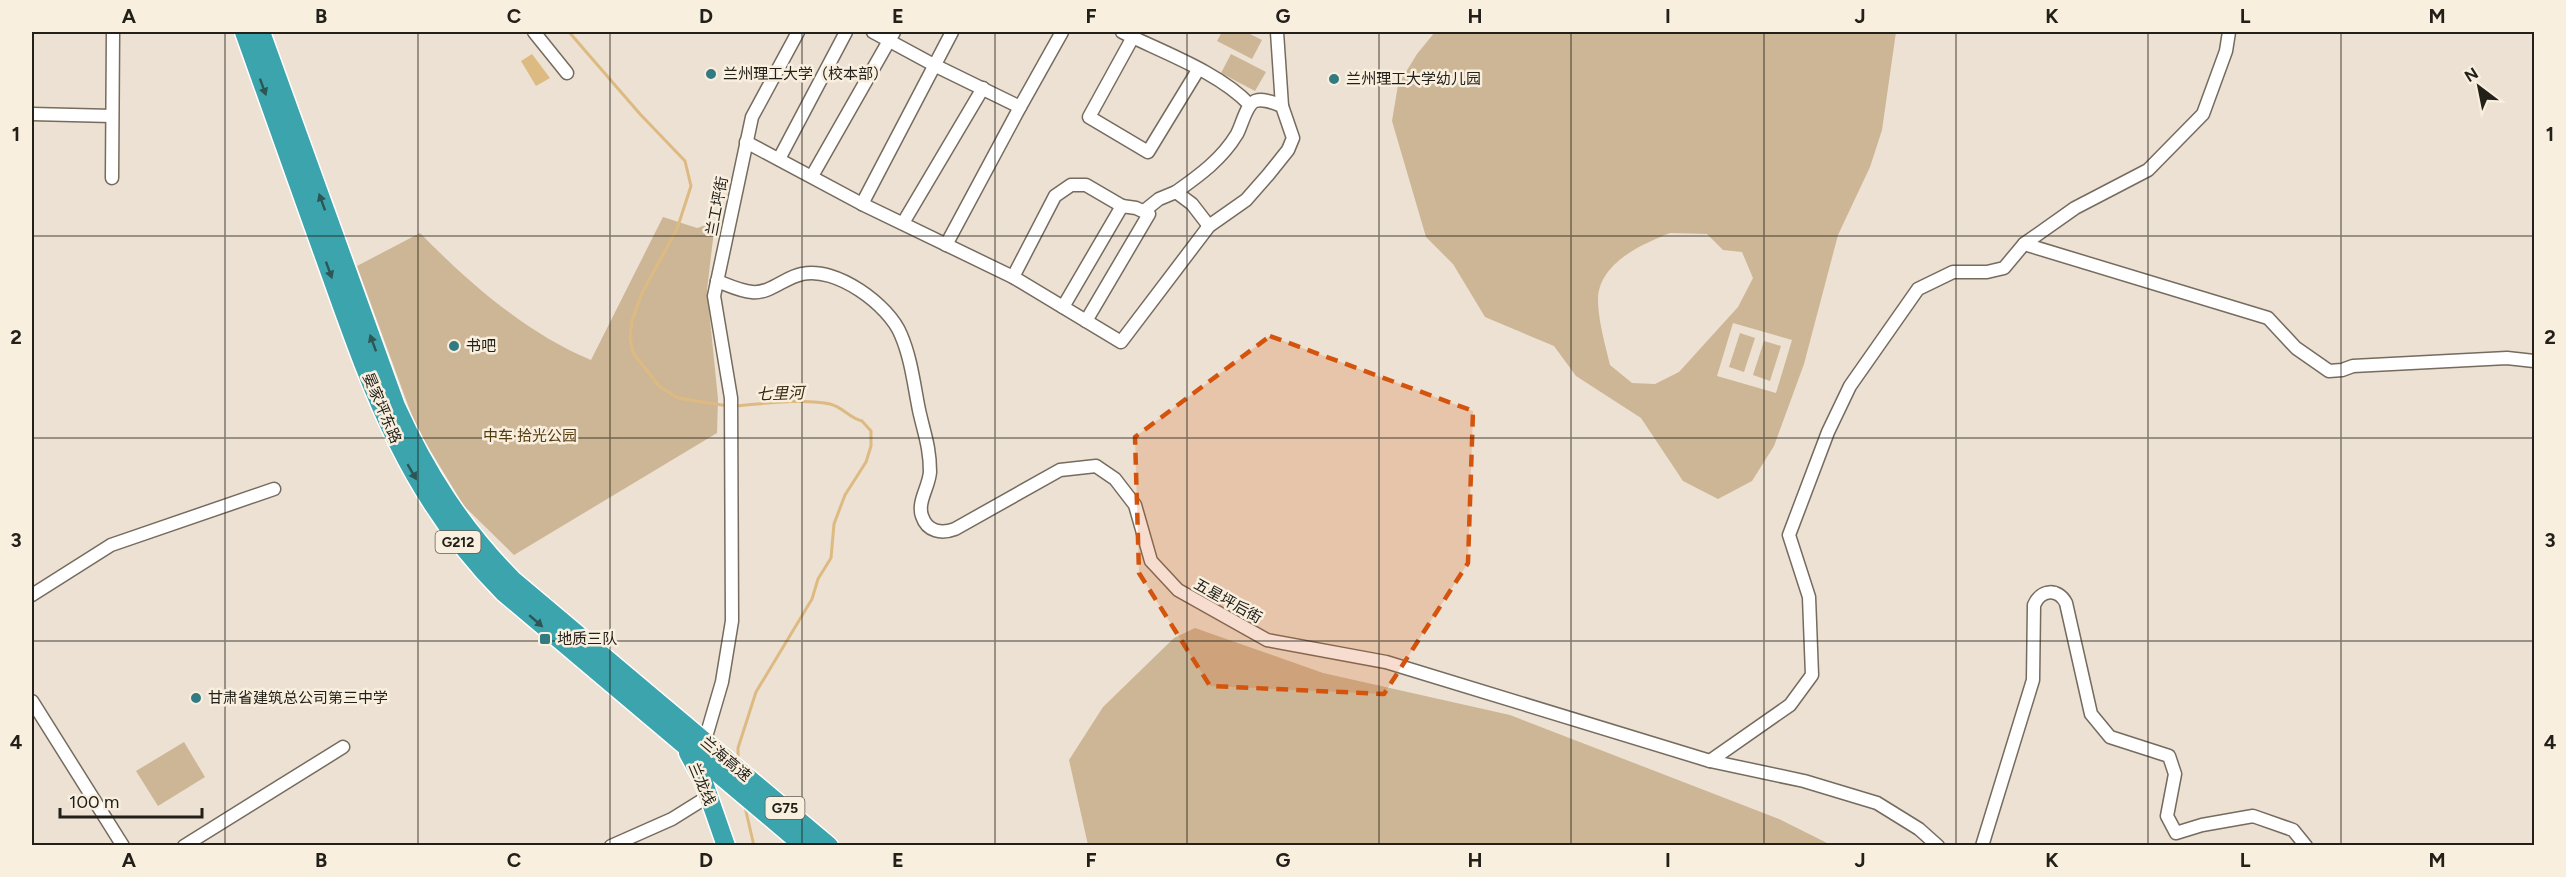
<svg xmlns="http://www.w3.org/2000/svg" width="2566" height="877" font-family="Figtree,'Noto Sans SC',sans-serif">
<style>
.green{fill:#cdb695;fill-rule:evenodd}
.water{fill:#deba83}
.lines{fill:none;stroke-linecap:round;stroke-linejoin:round}
.stream{stroke:#deba83;stroke-width:3}
.minor-casing{stroke:#756b5e;stroke-width:15}
.highway-casing{stroke:#fff;stroke-width:21}
.minor{stroke:#fff;stroke-width:12}
.highway{stroke:#3ca4ac;stroke-width:18}
.oneway{fill:#2d5554}
.marked{fill:#d4530d;fill-opacity:0.2;stroke:#d4530d;stroke-width:4.5;stroke-dasharray:12 8;stroke-linejoin:round}
.grid{fill:none;stroke:#23201a;stroke-width:1.5;stroke-opacity:0.55}
.poi-dot{fill:#327b81;stroke:#f9efdf;stroke-width:2}
.labels{text-anchor:middle;stroke-width:5;stroke-linejoin:round;paint-order:stroke}
.shield{fill:#f9efdf;stroke:#635e55;stroke-width:1.5}
.shield-label{font-size:14px;font-weight:bold;fill:#23201a}
.poi-label{font-size:15px;fill:#23201a;stroke:#f9efdf;text-anchor:start}
.street-label{font-size:15px;fill:#23201a;stroke:#f9efdf}
.park-label{font-size:15px;fill:#543b10;stroke:#f9efdf}
.water-label{font-size:16px;font-style:italic;fill:#38280f;stroke:#f9efdf}
.neatline{fill:none;stroke:#23201a;stroke-width:2}
.grid-label{font-size:20px;text-anchor:middle;font-weight:bold;fill:#23201a}
</style>
<rect width="100%" height="100%" fill="#ece1d2"/>
<!-- green -->
<g class="green">
<polygon points="1222,32 1246,32 1262,40 1252,59 1217,41"/>
<path d="M1435,32H1896L1882,130L1870,167L1838,235L1804,364L1774,446L1752,481L1718,499L1683,481L1641,418L1576,376L1554,346L1485,317L1453,264L1426,237L1392,121L1398,85L1417,54ZM1670,233L1707,234L1723,250L1742,252L1753,278L1738,307L1679,372L1655,384L1632,383L1610,365C1605,344 1598,320 1598,299C1599,263 1642,244 1670,233ZM1733,323L1792,340L1776,393L1717,376Z"/>
<polygon points="1231,54 1266,72 1255,91 1221,73"/>
<path d="M663,217L697,228L715,222L707,290L718,399L717,433L514,555L464,506L416,427L357,266L420,233C468,282 527,334 591,360Z"/>
<polygon points="1740,333 1755,338 1744,372 1729,367"/>
<polygon points="1764,341 1781,346 1770,381 1753,375"/>
<polygon points="1195,628 1323,673 1510,715 1779,819 1831,845 1088,845 1069,760 1103,707 1174,638"/>
<polygon points="184,742 205,777 158,806 136,771"/>
</g>
<!-- water -->
<polygon class="water" points="532,54 550,78 536,86 521,61"/>
<g class="lines">
<!-- stream -->
<g class="stream">
<polyline points="569,32 640,114 685,161 691,186 677,229 641,295 632,321 630,337 633,353 660,387 678,398 728,406"/>
<path d="M735,406C761,404 805,398 830,404C843,407 849,418 862,421L871,431V446L866,462L845,495L834,524L831,558L818,579L812,599L756,692L738,748V759"/>
<polyline points="745,807 754,846"/>
</g>
<!-- minor casing -->
<g class="minor-casing">
<g id="minor">
<polyline points="534,32 567,73"/>
<polyline points="873,32 934,65 1020,107 1062,32"/>
<path d="M1122,32C1162,52 1219,72 1250,105"/>
<polyline points="1133,37 1089,117 1148,152 1198,70"/>
<polyline points="32,114 112,116"/>
<polyline points="746,142 862,204 1013,277 1121,342 1209,226 1246,200 1268,175 1288,150 1293,138 1282,106 1277,32"/>
<polyline points="779,159 846,32"/>
<polyline points="812,176 894,32"/>
<polyline points="112,178 113,32"/>
<path d="M1176,192C1200,175 1222,159 1237,134C1242,125 1246,105 1255,101C1264,98 1274,103 1282,106"/>
<polyline points="862,204 952,32"/>
<polyline points="1144,211 1159,199 1176,192 1192,204 1209,226"/>
<polyline points="903,223 983,88"/>
<polyline points="2024,244 2268,318 2296,348 2329,371 2342,370 2353,366 2507,358 2534,361"/>
<polyline points="946,245 1020,107"/>
<polyline points="1013,277 1055,196 1071,185 1086,185 1122,206 1063,307"/>
<path d="M717,281C728,285 740,291 752,292C770,294 785,277 802,274C836,266 889,305 901,335C911,358 914,385 919,410C924,433 930,447 930,472C929,487 917,502 922,516C927,532 942,534 955,529L1060,470L1096,466L1115,479L1135,505L1151,561L1178,590L1267,640L1386,662L1710,761L1804,781L1877,803L1919,829L1938,846"/>
<polyline points="1086,321 1149,214 1136,208 1122,206"/>
<polyline points="32,595 111,545 274,489"/>
<polyline points="32,701 123,846"/>
<polyline points="703,747 722,682 732,621 731,398 714,296 752,117 798,32"/>
<polyline points="1710,761 1790,705 1812,675 1809,597 1789,535 1828,432 1850,386 1918,289 1953,272 1987,272 2004,268 2024,244 2075,208 2148,170 2203,114 2226,51 2229,32"/>
<polyline points="184,846 343,747"/>
<polyline points="611,846 672,819 704,799"/>
<path d="M1982,846L2033,680L2034,605C2041,589 2058,588 2066,603L2091,714L2110,737L2169,756L2175,774L2167,816L2176,833L2202,825L2253,816L2293,830L2306,846"/>
</g>
</g>
<!-- highway casing -->
<g class="highway-casing">
<g id="highway">
<path d="M244,32C270,107 298,183 325,259C370,385 406,494 503,592L804,846"/>
<path d="M261,32L396,406C426,472 462,529 514,581L829,846"/>
<polyline points="688,753 703,780 726,846"/>
</g>
</g>
<!-- minor -->
<use href="#minor" class="minor"/>
<!-- highway -->
<use href="#highway" class="highway"/>
</g>
<!-- one-way arrows -->
<defs><path id="oneway-solid" d="M-6-.8H1V-3.2L6.5 0L1 3.2V.8H-6Z" transform="scale(1.5)"/></defs>
<g class="oneway">
<use href="#oneway-solid" transform="translate(263 87) rotate(70)"/>
<use href="#oneway-solid" transform="translate(322 202) rotate(-110)"/>
<use href="#oneway-solid" transform="translate(329 270) rotate(70)"/>
<use href="#oneway-solid" transform="translate(373 343) rotate(-110)"/>
<use href="#oneway-solid" transform="translate(412 472) rotate(60)"/>
<use href="#oneway-solid" transform="translate(536 621) rotate(41)"/>
</g>
<!-- marked area -->
<path class="marked" d="M1270,336L1473,411L1468,563L1384,694L1210,686L1139,573L1135,437Z"/>
<!-- grid -->
<path class="grid" d="M225,32V846M418,32V846M610,32V846M802,32V846M995,32V846M1187,32V846M1379,32V846M1571,32V846M1764,32V846M1956,32V846M2148,32V846M2341,32V846M32,236H2534M32,438H2534M32,641H2534"/>
<!-- markers -->
<g class="poi-dot">
<circle cx="711" cy="74" r="6"/>
<circle cx="1334" cy="79" r="6"/>
<circle cx="454" cy="346" r="6"/>
<rect x="539" y="633" width="12" height="12" rx="3"/>
<circle cx="196" cy="698" r="6"/>
</g>
<g class="labels">
<!-- shield labels -->
<g class="shield">
<rect x="435.5" y="531" width="45" height="22" rx="4.5"/>
<rect x="765.5" y="797" width="39" height="22" rx="4.5"/>
</g>
<g class="shield-label">
<text x="458" y="547">G212</text>
<text x="785" y="813">G75</text>
</g>
<!-- poi labels -->
<g class="poi-label">
<text x="723" y="79">兰州理工大学（校本部）</text>
<text x="1346" y="84">兰州理工大学幼儿园</text>
<text x="466" y="351">书吧</text>
<text x="557" y="644">地质三队</text>
<text x="208" y="703">甘肃省建筑总公司第三中学</text>
</g>
<!-- street labels -->
<g class="street-label">
<text transform="translate(717 206) rotate(-79)" y="5">兰工坪街</text>
<text transform="translate(382 408) rotate(67)" y="5">晏家坪东路</text>
<text transform="translate(1228 601) rotate(29)" y="5">五星坪后街</text>
<text transform="translate(726 759) rotate(40)" y="5">兰海高速</text>
<text transform="translate(702 784) rotate(67)" y="5">兰龙线</text>
</g>
<!-- park labels -->
<g class="park-label">
<text x="530" y="441">中车·拾光公园</text>
</g>
<!-- water labels -->
<g class="water-label">
<text transform="translate(780 393) rotate(-2)" y="6">七里河</text>
</g>
</g>
<!-- border -->
<rect width="2566" height="877" fill="none" stroke="#f9efdf" stroke-width="66"/>
<!-- north arrow -->
<g transform="translate(2479 87) rotate(328)" stroke="#f9efdf" stroke-width="4.5" paint-order="stroke">
<path d="M0-4.5L10 22L0 15L-10 22Z" fill="#23201a"/>
<text y="-9" font-size="16" font-weight="bold" text-anchor="middle" fill="#23201a">N</text>
</g>
<!-- scale -->
<path d="M60 808v9h142v-9" fill="none" stroke="#23201a" stroke-width="3"/>
<text x="69" y="808" font-size="18" fill="#23201a" stroke="#f9efdf" stroke-width="4.5" paint-order="stroke">100 m</text>
<rect x="33" y="33" width="2500" height="811" class="neatline"/>
<g class="grid-label">
<text x="129" y="23">A</text>
<text x="321" y="23">B</text>
<text x="514" y="23">C</text>
<text x="706" y="23">D</text>
<text x="898" y="23">E</text>
<text x="1091" y="23">F</text>
<text x="1283" y="23">G</text>
<text x="1475" y="23">H</text>
<text x="1668" y="23">I</text>
<text x="1860" y="23">J</text>
<text x="2052" y="23">K</text>
<text x="2245" y="23">L</text>
<text x="2437" y="23">M</text>
<text x="16" y="141">1</text>
<text x="2550" y="141">1</text>
<text x="16" y="344">2</text>
<text x="2550" y="344">2</text>
<text x="16" y="547">3</text>
<text x="2550" y="547">3</text>
<text x="16" y="749">4</text>
<text x="2550" y="749">4</text>
<text x="129" y="867">A</text>
<text x="321" y="867">B</text>
<text x="514" y="867">C</text>
<text x="706" y="867">D</text>
<text x="898" y="867">E</text>
<text x="1091" y="867">F</text>
<text x="1283" y="867">G</text>
<text x="1475" y="867">H</text>
<text x="1668" y="867">I</text>
<text x="1860" y="867">J</text>
<text x="2052" y="867">K</text>
<text x="2245" y="867">L</text>
<text x="2437" y="867">M</text>
</g>
</svg>
